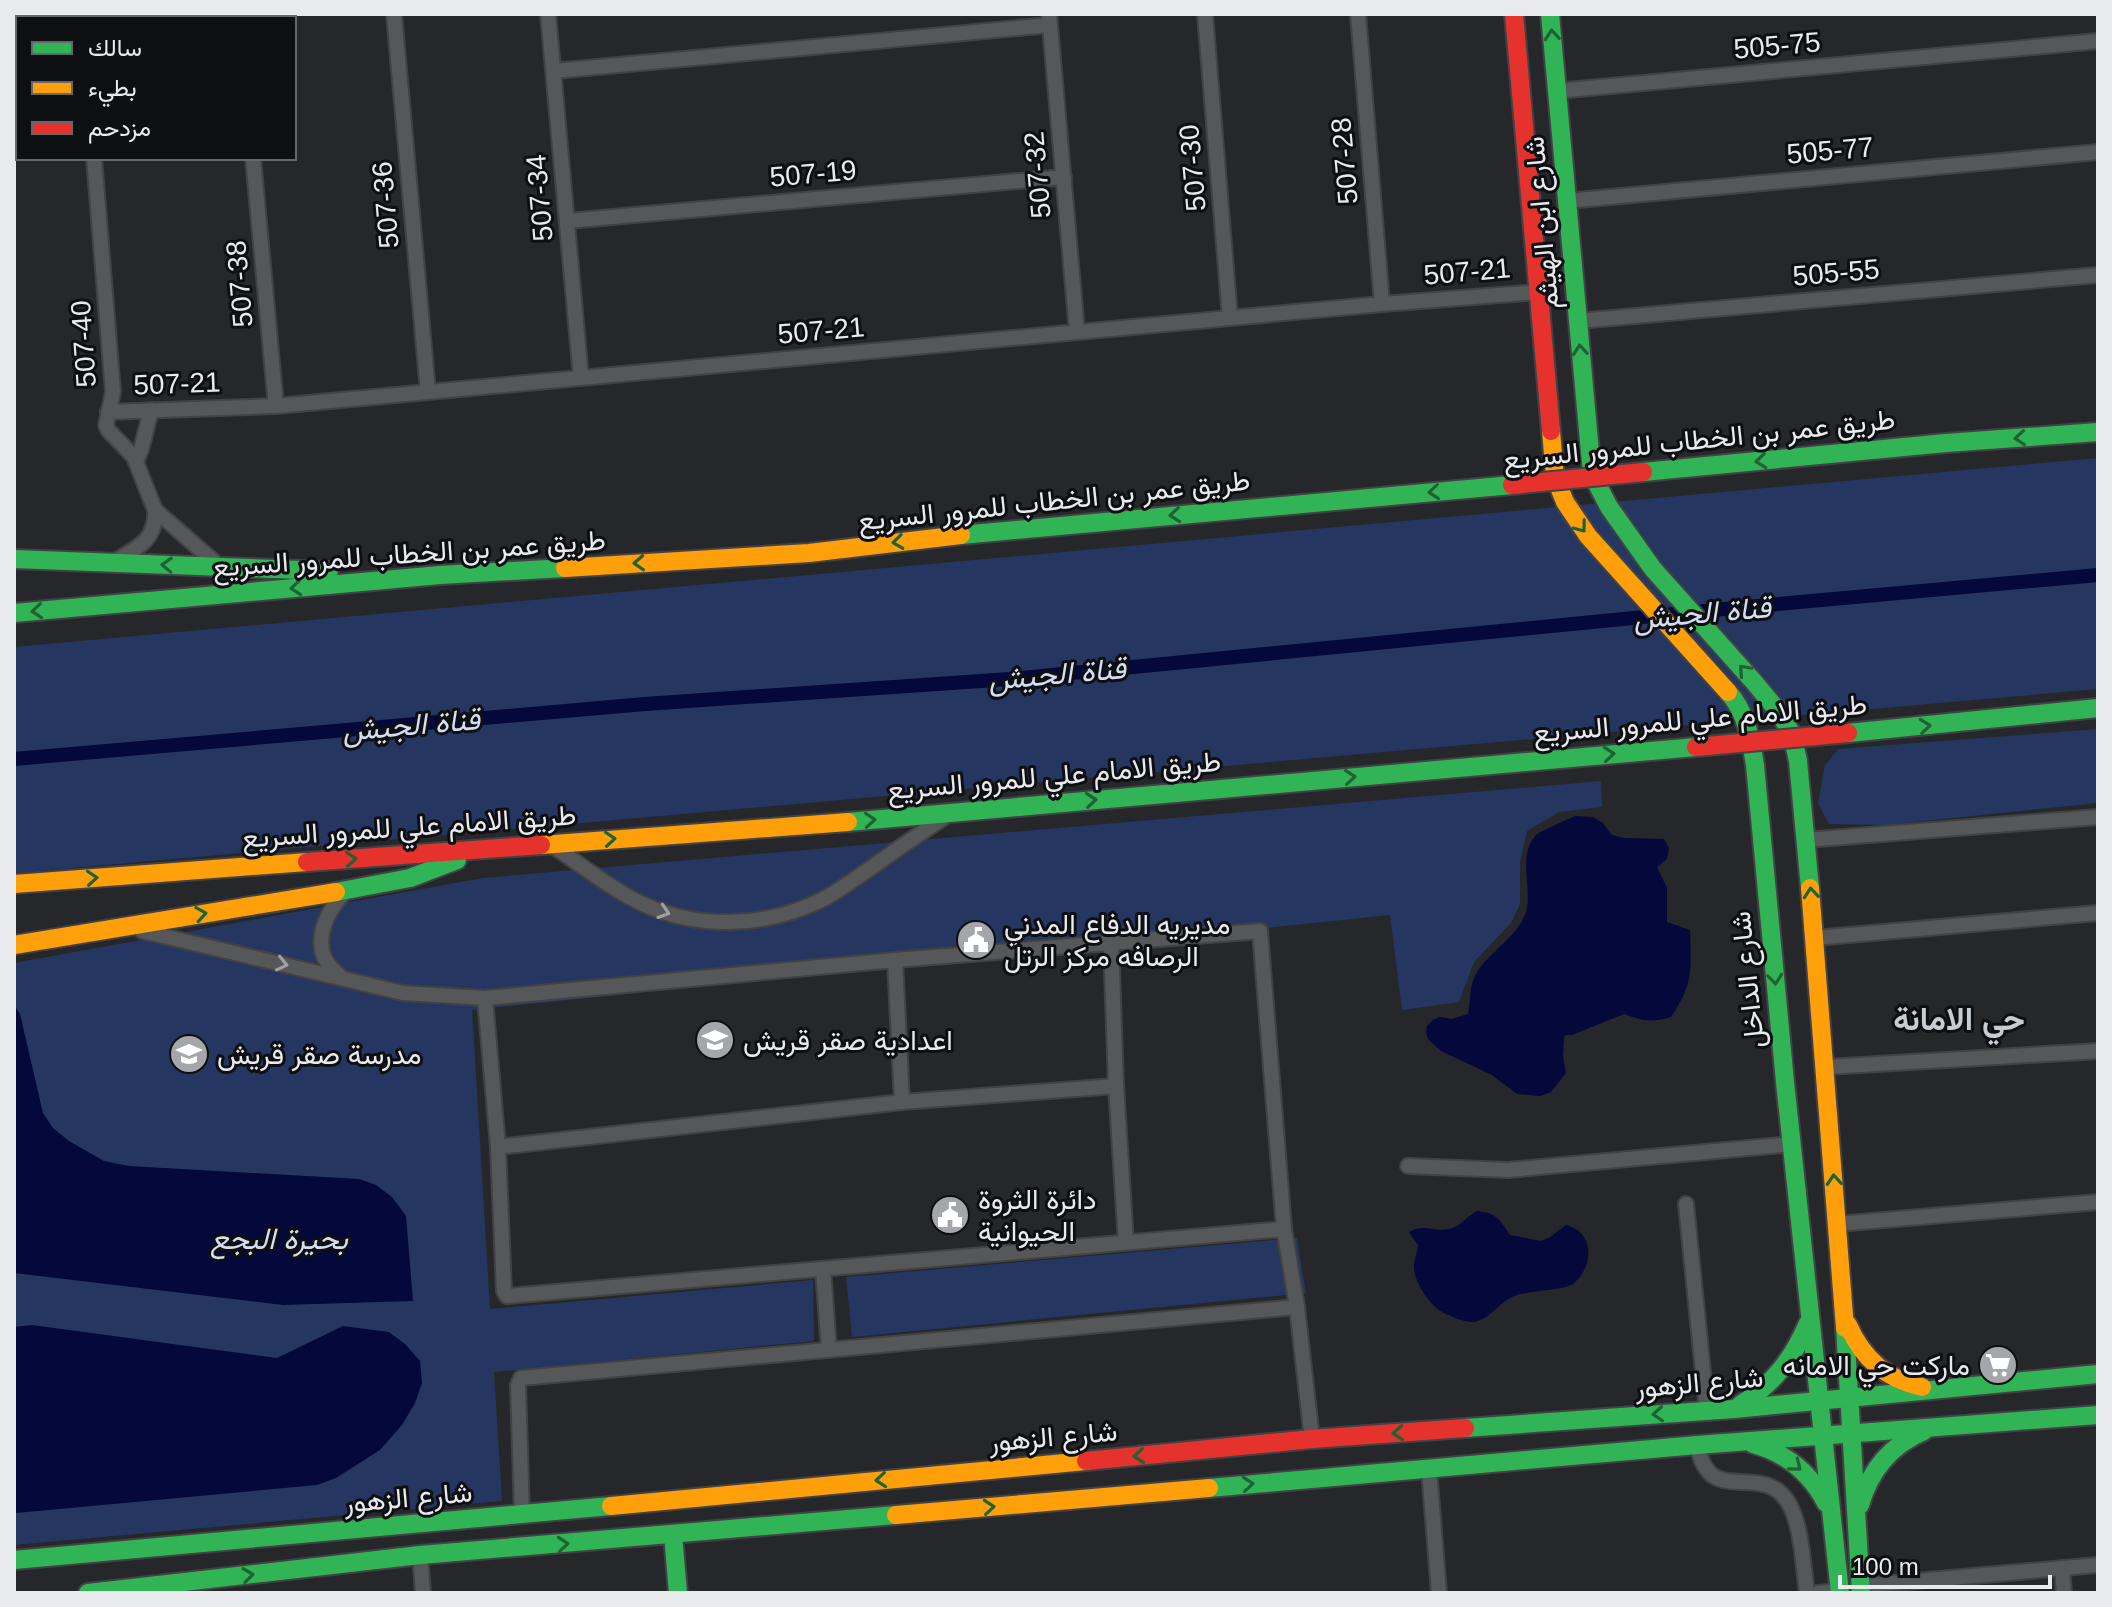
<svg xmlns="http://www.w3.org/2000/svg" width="2112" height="1607" font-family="Helvetica,Vazirmatn,sans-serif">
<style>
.green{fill:#253760}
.water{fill:#04083a}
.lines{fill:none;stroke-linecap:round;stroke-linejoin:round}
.canal{stroke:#04083a;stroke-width:14}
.street-casing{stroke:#424245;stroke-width:18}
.fast-casing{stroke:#424245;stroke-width:22}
.slow-casing{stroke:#424245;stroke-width:22}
.jam-casing{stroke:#424245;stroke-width:22}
.street{stroke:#565759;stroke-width:14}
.fast{stroke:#30b455;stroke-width:18}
.slow{stroke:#ff9f0a;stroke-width:18}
.jam{stroke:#e5322d;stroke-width:18}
.jam-bridge-casing{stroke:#424245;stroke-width:22;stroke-linecap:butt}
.jam-bridge{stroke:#e5322d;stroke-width:18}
.oneway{stroke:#1f6234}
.oneway2{stroke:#9fa0a4}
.labels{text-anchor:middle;stroke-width:6;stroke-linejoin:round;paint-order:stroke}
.street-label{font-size:28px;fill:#e8eaee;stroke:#0e0f12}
.poi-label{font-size:28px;fill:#e8eaee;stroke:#0e0f12;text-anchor:start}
.water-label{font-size:30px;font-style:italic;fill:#d5ddf0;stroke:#0e0f12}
.quarter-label{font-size:32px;font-weight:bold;fill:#c7cbd2;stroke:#0e0f12}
</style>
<rect width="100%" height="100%" fill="#26272a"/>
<!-- green -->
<g class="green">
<polygon points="2098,458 2098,689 14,873 14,647"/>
<polygon points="2098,729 2098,803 1885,825 1829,824 1818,803 1825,765 1838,749"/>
<polygon points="1601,781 1602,807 1559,812 1527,831 1520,862 1520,904 1511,923 1474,962 1459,1002 1402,1010 1390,915 472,1010 490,1309 813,1280 814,1341 494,1372 502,1501 14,1545 14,963 483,878"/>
<polygon points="1297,1238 1306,1293 852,1337 846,1277"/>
</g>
<!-- water -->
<g class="water">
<path d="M1575,816L1593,817L1603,823L1612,835L1624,838L1664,839L1669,848L1667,859L1657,867L1667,888V922L1690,930C1691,969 1694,983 1671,1017C1651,1023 1644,1021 1624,1014L1572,1035H1566L1564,1037L1563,1056L1566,1073L1551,1092L1540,1096L1517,1094L1492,1075L1441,1051L1428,1039L1426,1033L1427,1026L1433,1020L1440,1017L1452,1019L1468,1014C1471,999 1469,985 1477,972C1491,950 1521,935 1527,908C1531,885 1518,855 1536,835C1540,831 1567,820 1575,816Z"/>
<polygon points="14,1005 20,1014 43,1113 53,1128 69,1141 104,1161 129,1166 359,1179 376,1185 392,1197 406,1216 413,1301 283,1305 14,1273"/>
<path d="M1477,1211C1497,1213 1500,1220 1510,1235L1541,1241L1550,1237L1566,1225C1595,1232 1594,1266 1574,1283C1565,1291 1529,1290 1514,1296C1499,1302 1490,1320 1473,1322C1466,1323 1444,1314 1439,1310C1428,1302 1415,1282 1414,1269C1413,1260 1418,1253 1418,1245L1409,1232C1423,1223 1435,1232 1449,1229C1461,1227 1466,1216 1477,1211Z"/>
<polygon points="32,1325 277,1358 343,1326 389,1332 405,1344 420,1361 422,1383 415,1403 402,1425 380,1450 336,1478 317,1485 16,1513 14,1512 14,1327"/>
</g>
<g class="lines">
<!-- canal -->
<polyline class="canal" points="14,759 645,704 1010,679 1735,608 2098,575"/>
<!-- street casing -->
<g class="street-casing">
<g id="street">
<polyline points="82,14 82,18"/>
<polyline points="240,14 240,18"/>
<polyline points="394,14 428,392"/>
<polyline points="548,14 581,378"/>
<polyline points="1049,14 1077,332"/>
<polyline points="1205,14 1230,318"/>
<polyline points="1358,14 1382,304"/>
<polyline points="554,71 1050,25"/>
<polyline points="1557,91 2098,41"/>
<path d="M94,158L113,392L106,425L108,430L134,457L155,510C157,537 140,547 119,559"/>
<polyline points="253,158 276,406"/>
<polyline points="1567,201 2098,152"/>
<polyline points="567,221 1064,177"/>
<polyline points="1578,321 2098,275"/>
<polyline points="108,412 276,406 1382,304 1539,292"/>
<polyline points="136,461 141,450 151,410"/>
<polyline points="155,510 218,565"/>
<polyline points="1806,840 2098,817"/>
<path d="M553,846C578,863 602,882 629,897C686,929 757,930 817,902C835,894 851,881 868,870C893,852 918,835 943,818"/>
<polyline points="142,931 403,993 485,998 895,960 1260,931 1284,1229 1297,1307 1312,1439"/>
<polyline points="1815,938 2098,913"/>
<polyline points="1111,942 1116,1086 1126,1242"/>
<polyline points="895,960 902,1102"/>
<path d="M342,978C336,973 329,966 325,959C314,936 329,909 344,893"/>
<polyline points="485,998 498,1147 504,1291 507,1296 1284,1229"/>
<polyline points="1826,1067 2098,1051"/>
<polyline points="498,1147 902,1102 1116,1086"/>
<polyline points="1408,1166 1508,1170 1792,1144"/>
<polyline points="1686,1204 1707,1411"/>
<polyline points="1837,1224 2098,1202"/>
<polyline points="823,1269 829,1349"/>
<path d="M1697,1445C1699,1453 1701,1462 1706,1468C1723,1496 1765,1466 1788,1502C1802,1525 1803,1566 1807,1593"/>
<polyline points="1429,1469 1439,1593"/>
<polyline points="522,1515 518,1385 521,1378 1297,1307"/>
<polyline points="420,1555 423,1593"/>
<polyline points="2062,1568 2064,1593"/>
<polyline points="1860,1586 2098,1565"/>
<polyline points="1818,1593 1840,1591"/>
</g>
</g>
<!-- fast casing -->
<g class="fast-casing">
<g id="fast">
<polyline points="1550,14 1592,474 1609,507 1653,569 1754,682 1778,711 1792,734 1798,761 1810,888"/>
<polyline points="1643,472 1946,443 2098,432"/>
<polyline points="961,535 1512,485"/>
<polyline points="14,559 329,571"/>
<polyline points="14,613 440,575 565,568"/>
<path d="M1728,692C1746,711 1751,740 1755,765L1785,1082L1840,1593"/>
<polyline points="1848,733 2098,708"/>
<polyline points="848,822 1696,747"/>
<polyline points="336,892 410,878 457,860"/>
<polyline points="1845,1328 1861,1593"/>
<path d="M1740,1405C1773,1384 1793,1359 1808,1323"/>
<polyline points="1465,1428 1734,1409 2098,1374"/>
<path d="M1753,1444C1786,1453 1810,1472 1826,1503"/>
<polyline points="1209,1488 1697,1445 2098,1415"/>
<path d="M1860,1505C1870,1470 1891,1445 1924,1431"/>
<polyline points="673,1535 678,1593"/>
<polyline points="14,1560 611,1506"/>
<polyline points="88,1593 420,1555 896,1515"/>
</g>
</g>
<!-- slow casing -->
<g class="slow-casing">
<g id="slow">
<polyline points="1551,431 1555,477 1565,502 1588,536 1728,692"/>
<polyline points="565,568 809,553 961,535"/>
<polyline points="541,845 848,822"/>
<polyline points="14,884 307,862"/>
<polyline points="1810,888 1845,1328"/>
<polyline points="14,945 336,892"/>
<path d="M1848,1325C1863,1359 1886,1379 1922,1387"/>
<polyline points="611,1506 1086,1461"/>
<polyline points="896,1515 1209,1488"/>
</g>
</g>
<!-- jam casing -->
<g class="jam-casing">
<g id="jam">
<polyline points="1514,14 1551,431"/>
<polyline points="307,862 541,845"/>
<polyline points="1086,1461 1312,1439 1465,1428"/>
</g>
</g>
<!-- street -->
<use href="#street" class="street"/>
<!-- fast -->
<use href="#fast" class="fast"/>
<!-- slow -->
<use href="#slow" class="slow"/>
<!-- jam -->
<use href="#jam" class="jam"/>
<!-- jam-bridge casing -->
<g class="jam-bridge-casing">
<g id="jam-bridge">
<polyline points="1512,485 1643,472"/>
<polyline points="1696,747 1848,733"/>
</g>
</g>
<!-- jam-bridge -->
<use href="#jam-bridge" class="jam-bridge"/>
</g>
<!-- one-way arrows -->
<defs><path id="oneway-chevron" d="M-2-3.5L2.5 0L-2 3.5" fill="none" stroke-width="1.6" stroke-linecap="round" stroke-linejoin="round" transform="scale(2)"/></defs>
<g class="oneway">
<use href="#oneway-chevron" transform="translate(1552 35) rotate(-95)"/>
<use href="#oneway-chevron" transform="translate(1580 350) rotate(-95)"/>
<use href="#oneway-chevron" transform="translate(2020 438) rotate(176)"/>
<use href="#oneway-chevron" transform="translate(1761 461) rotate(174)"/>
<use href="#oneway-chevron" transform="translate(1434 492) rotate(175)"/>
<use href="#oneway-chevron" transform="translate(1175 515) rotate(175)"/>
<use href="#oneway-chevron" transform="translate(1581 527) rotate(53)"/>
<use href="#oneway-chevron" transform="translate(898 542) rotate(173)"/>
<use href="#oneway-chevron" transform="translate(639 563) rotate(177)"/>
<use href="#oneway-chevron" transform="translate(167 565) rotate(-178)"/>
<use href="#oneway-chevron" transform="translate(296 588) rotate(175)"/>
<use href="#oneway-chevron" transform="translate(37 611) rotate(175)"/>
<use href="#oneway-chevron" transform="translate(1744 670) rotate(-132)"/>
<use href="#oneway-chevron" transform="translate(1925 726) rotate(-6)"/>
<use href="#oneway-chevron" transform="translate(1609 754) rotate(-5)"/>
<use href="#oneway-chevron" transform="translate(1350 777) rotate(-5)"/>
<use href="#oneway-chevron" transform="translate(1091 800) rotate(-5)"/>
<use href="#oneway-chevron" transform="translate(870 820) rotate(-4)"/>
<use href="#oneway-chevron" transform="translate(610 839) rotate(-4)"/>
<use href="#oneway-chevron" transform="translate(351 859) rotate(-4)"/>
<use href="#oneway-chevron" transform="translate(92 878) rotate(-4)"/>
<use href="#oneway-chevron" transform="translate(1811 893) rotate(-95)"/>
<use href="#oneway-chevron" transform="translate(201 914) rotate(-9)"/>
<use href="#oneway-chevron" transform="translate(1775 979) rotate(84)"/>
<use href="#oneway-chevron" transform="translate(1834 1180) rotate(-94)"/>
<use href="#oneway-chevron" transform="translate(1658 1414) rotate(176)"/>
<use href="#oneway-chevron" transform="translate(1398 1433) rotate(176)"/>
<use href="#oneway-chevron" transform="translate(1139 1456) rotate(175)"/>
<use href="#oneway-chevron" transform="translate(1796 1466) rotate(39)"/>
<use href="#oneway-chevron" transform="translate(881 1480) rotate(175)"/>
<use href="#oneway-chevron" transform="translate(1248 1484) rotate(-5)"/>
<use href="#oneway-chevron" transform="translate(989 1507) rotate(-5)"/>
<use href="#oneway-chevron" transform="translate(563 1544) rotate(-5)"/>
<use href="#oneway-chevron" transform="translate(248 1575) rotate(-7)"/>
</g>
<g class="oneway2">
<use href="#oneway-chevron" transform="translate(664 912) rotate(18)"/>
<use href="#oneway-chevron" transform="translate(282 964) rotate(13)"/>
</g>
<!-- icons -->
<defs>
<g id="civic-disc" transform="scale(2)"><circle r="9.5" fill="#a4a6a9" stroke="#0e0f12"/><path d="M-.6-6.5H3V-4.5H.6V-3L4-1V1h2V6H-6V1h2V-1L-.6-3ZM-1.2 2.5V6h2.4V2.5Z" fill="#fff"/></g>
<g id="school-disc" transform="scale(2)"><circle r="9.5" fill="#a4a6a9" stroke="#0e0f12"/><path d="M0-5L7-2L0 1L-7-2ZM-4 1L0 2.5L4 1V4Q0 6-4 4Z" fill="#fff"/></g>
<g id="supermarket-disc" transform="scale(2)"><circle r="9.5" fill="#a4a6a9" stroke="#0e0f12"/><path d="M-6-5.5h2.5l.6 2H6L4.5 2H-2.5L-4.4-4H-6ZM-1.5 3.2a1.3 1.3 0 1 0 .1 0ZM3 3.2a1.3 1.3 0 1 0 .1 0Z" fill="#fff"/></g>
</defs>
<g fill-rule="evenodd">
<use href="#civic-disc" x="976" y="940"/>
<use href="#school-disc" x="715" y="1040"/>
<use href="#school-disc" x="189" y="1054"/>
<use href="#civic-disc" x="950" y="1215"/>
<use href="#supermarket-disc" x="1998" y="1365"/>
</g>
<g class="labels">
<!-- street labels -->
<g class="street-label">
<text transform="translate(1777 45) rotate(-5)" y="10">505-75</text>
<text transform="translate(1830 150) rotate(-5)" y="10">505-77</text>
<text transform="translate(1344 161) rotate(-95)" y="10">507-28</text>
<text transform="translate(1192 168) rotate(-95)" y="10">507-30</text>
<text transform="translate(813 173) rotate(-5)" y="10">507-19</text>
<text transform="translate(1037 175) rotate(-95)" y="10">507-32</text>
<text transform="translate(539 198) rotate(-95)" y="10">507-34</text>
<text transform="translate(385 205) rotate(-95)" y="10">507-36</text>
<text transform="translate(1541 223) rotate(-95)" y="10">شارع ابن الهيثم</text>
<text transform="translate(1467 271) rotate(-5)" y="10">507-21</text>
<text transform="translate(1836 272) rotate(-5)" y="10">505-55</text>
<text transform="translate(239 284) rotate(-95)" y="10">507-38</text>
<text transform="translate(821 330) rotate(-5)" y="10">507-21</text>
<text transform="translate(83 344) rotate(-94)" y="10">507-40</text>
<text transform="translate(177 383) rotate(-2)" y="10">507-21</text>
<text transform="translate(1699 439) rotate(-6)" y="10">طريق عمر بن الخطاب للمرور السريع</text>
<text transform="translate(1054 500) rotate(-6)" y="10">طريق عمر بن الخطاب للمرور السريع</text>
<text transform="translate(409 553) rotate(-4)" y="10">طريق عمر بن الخطاب للمرور السريع</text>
<text transform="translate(1700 718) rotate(-5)" y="10">طريق الامام علي للمرور السريع</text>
<text transform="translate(1054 775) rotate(-5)" y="10">طريق الامام علي للمرور السريع</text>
<text transform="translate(409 826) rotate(-4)" y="10">طريق الامام علي للمرور السريع</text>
<text transform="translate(1747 980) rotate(-96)" y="10">شارع الداخل</text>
<text transform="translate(1699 1382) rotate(-5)" y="10">شارع الزهور</text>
<text transform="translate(1053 1436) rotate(-5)" y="10">شارع الزهور</text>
<text transform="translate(408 1497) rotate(-5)" y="10">شارع الزهور</text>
</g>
<!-- poi labels -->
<g class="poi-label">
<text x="1004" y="934">مديريه الدفاع المدني<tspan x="1004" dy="32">الرصافه مركز الرتل</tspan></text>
<text x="743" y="1050">اعدادية صقر قريش</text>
<text x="217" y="1064">مدرسة صقر قريش</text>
<text x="978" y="1209">دائرة الثروة<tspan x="978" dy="32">الحيوانية</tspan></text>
<text x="1970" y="1375" text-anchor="end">ماركت حي الامانه</text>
</g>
<!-- water labels -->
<g class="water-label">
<text transform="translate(1702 613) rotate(-5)" y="10">قناة الجيش</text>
<text transform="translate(1057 674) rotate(-5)" y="10">قناة الجيش</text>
<text transform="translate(411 725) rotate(-5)" y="10">قناة الجيش</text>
<text x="279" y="1249">بحيرة البجع</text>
</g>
<!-- quarter labels -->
<g class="quarter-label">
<text x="1959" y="1030">حي الامانة</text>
</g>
</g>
<!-- border -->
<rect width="2112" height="1607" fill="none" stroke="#e8eaee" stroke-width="32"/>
<!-- legend -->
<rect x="16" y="16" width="280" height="144" fill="#0e0f12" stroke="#65676a" stroke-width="2"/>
<rect x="32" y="42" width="40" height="12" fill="#30b455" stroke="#65676a" stroke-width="2"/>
<text x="88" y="56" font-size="24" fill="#e8eaee">سالك</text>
<rect x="32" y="82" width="40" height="12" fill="#ff9f0a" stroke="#65676a" stroke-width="2"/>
<text x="88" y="96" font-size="24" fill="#e8eaee">بطيء</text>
<rect x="32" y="122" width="40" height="12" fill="#e5322d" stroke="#65676a" stroke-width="2"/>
<text x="88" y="136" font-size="24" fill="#e8eaee">مزدحم</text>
<!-- scale -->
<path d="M1840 1575v12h210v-12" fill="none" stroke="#e8eaee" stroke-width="4"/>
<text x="1852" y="1575" font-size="24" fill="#e8eaee" stroke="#0e0f12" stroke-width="6" paint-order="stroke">100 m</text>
</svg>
